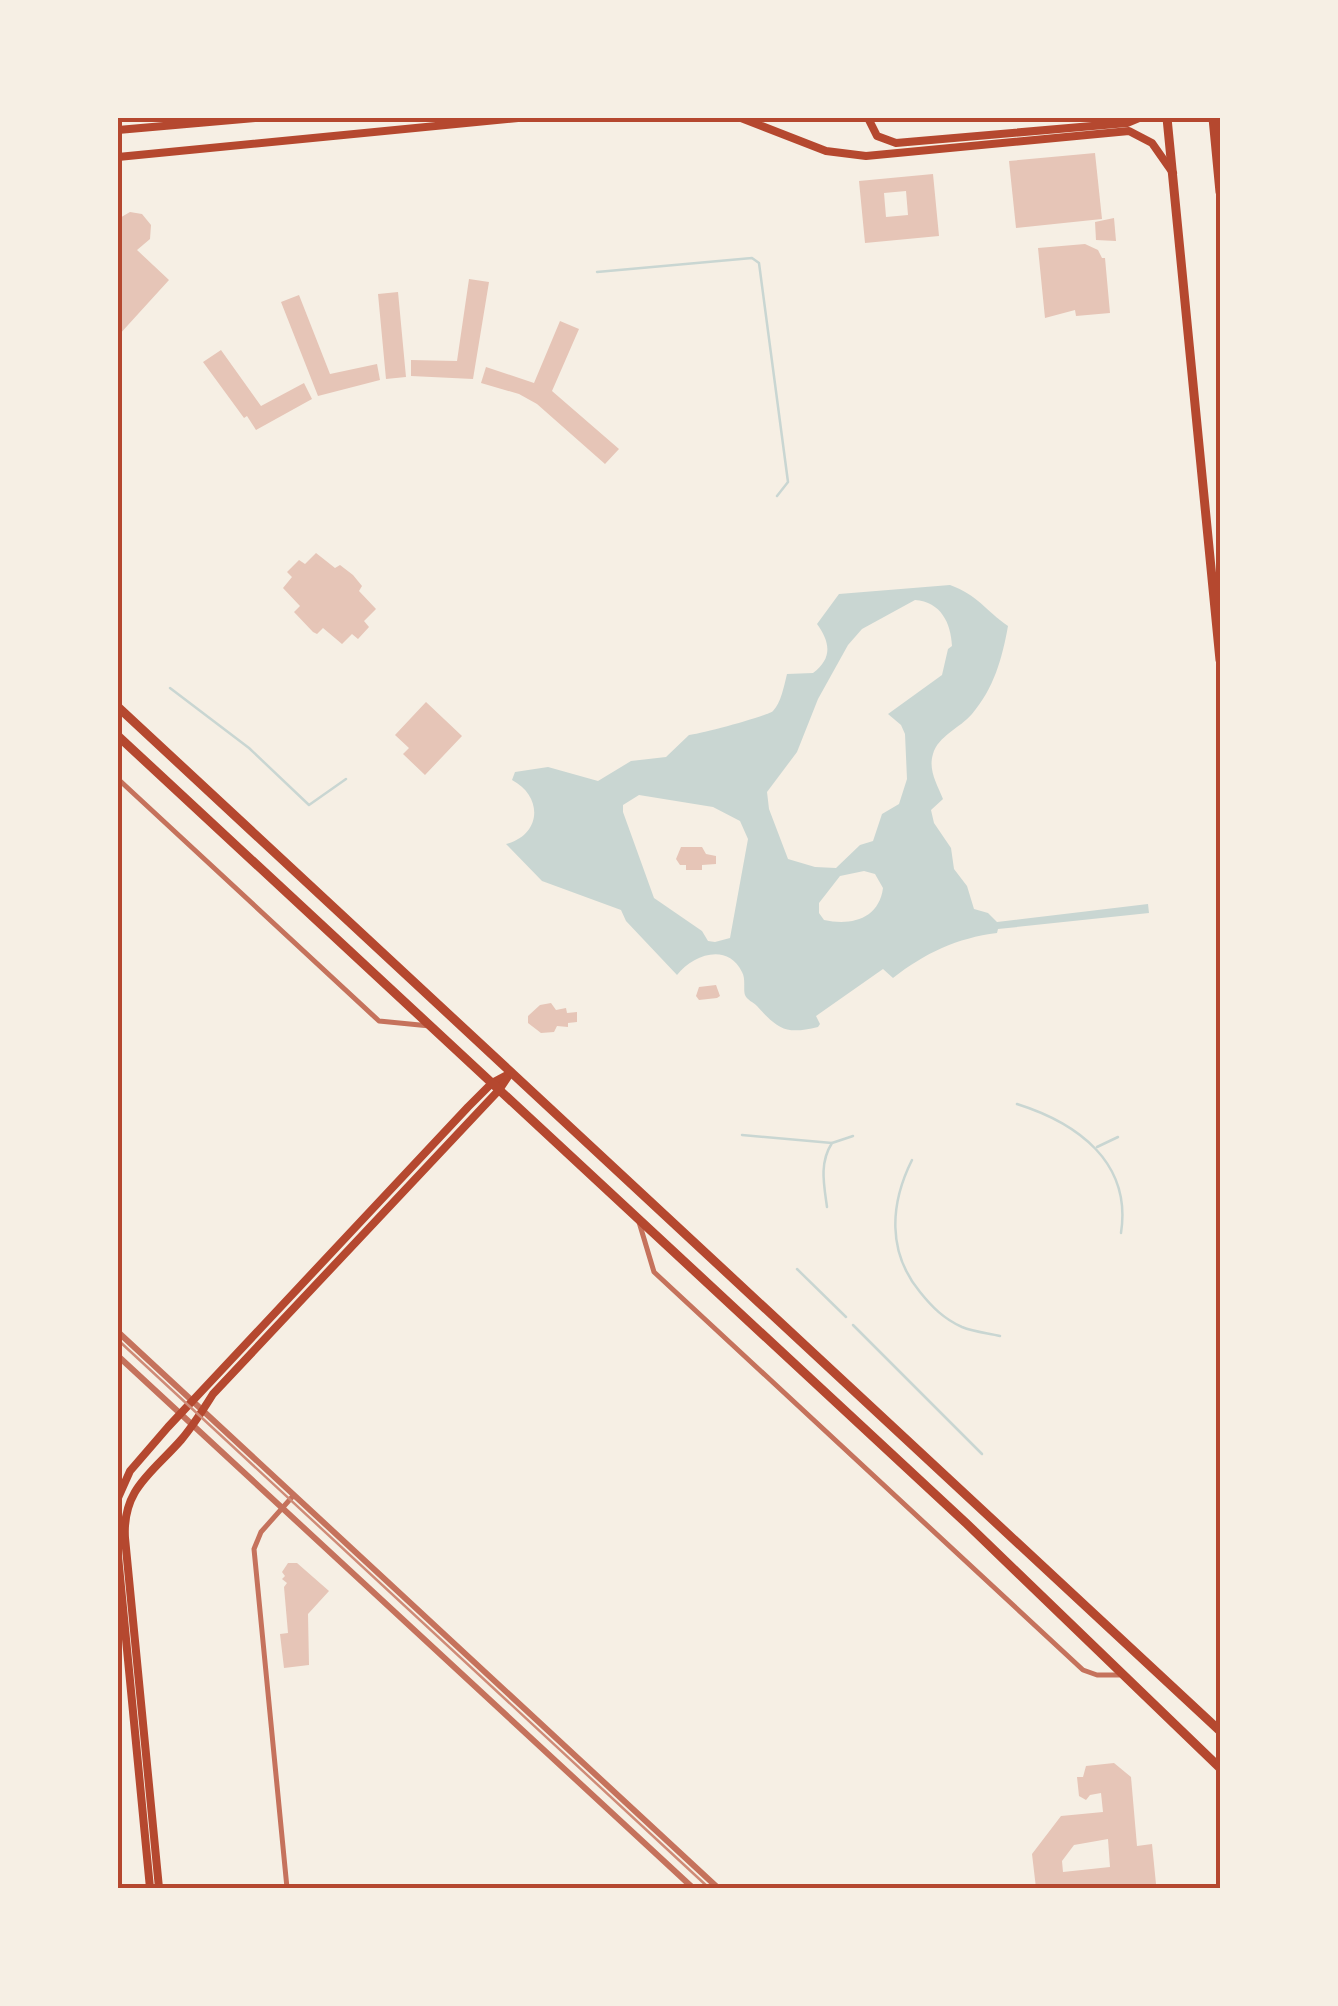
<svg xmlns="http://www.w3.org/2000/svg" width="1338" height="2006" font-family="'Nunito Sans',sans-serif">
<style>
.water{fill:#c9d6d2;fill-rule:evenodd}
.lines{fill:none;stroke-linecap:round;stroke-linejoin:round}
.stream{stroke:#c9d6d2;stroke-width:2.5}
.building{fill:#e6c5b7;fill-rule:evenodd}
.minor{stroke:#c5725c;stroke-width:5}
.tertiary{stroke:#c5725c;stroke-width:6}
.secondary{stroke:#b5482f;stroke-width:8}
.primary{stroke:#b5482f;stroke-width:9}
.tram{stroke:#cf8b77;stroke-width:2.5}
.neatline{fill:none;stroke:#b5482f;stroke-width:4}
</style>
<rect width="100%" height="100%" fill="#f6efe4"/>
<!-- water -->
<path class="water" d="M950,585C978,595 985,610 1008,626C1002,659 994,688 972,714C960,728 938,736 933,754C928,770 937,784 943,799L931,810L934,823L951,848L954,869L967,886L974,909L988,913L997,922L1148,904L1149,913L998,929L997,933C957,938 925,953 893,978L883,969L816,1016L820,1024L818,1027C785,1035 778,1029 757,1006C753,1002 747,1000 745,995C743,989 746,979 742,972C727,942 693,955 677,975L626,921L621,910L542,881L506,844C541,835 544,797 512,780L515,772L548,767L598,781L631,761L666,757L689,735C697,735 768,716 773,711C781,703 784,686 787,674L813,673C833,658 830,642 817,624L839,594ZM915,600C941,602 951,623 952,646L948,649L942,675L888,714L901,725L905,734L907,779L899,804L882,814L873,841L860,845L836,868L815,867L788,859L769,809L767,792L797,752L818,699L848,645L862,629ZM639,795L713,807L740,821L748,839L730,938L715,942L708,941L702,931L654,898L623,812V805ZM864,871L875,874L883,888C879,919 851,926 824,920L819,913V903L840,876Z"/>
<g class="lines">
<!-- stream -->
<g class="stream">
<polyline points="597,272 752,258 759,263 788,482 777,496"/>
<polyline points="170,688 249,748 309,805 346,779"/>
<path d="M1017,1104C1077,1123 1132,1162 1121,1233"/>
<polyline points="742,1135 832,1143"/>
<polyline points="1097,1147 1118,1137"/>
<path d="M912,1160C890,1204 887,1252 920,1292C932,1307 944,1319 962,1327C974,1332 987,1333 1000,1336"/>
<path d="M827,1207C824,1185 819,1163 832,1143L853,1136"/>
<polyline points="797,1269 846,1317"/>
<polyline points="853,1325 982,1454"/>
</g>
</g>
<!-- building -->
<g class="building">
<polygon points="1095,153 1102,219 1016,228 1009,161"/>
<path d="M933,174L939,236L865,243L859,181ZM906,191L908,215L886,217L884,193Z"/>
<polygon points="130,212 142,214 151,225 150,239 137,250 169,280 118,336 118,219"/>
<polygon points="1114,218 1116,241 1096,240 1095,222"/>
<polygon points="1085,244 1098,250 1102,258 1105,258 1110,313 1076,316 1075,310 1045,318 1038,248"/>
<polygon points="469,279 489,282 473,379 411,376 411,360 457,361"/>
<polygon points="398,292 406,377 386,379 378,294"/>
<polygon points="299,295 330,374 377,364 380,380 318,396 281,302"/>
<polygon points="560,321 579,329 552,391 619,449 605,464 537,404 519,394 481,383 486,367 534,383"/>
<polygon points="221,350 261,406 304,383 312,399 256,430 247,416 244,418 203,362"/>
<polygon points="316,553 335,568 340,565 353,575 362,586 359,591 376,609 364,621 369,627 358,639 352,634 342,644 323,628 317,634 313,632 294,612 300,606 283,588 292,577 287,572 299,560 305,564"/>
<polygon points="426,702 462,736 425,775 403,754 409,748 395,735"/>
<polygon points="681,847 702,847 706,854 716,856 716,864 702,865 702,870 686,870 686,865 680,865 676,859"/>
<polygon points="716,985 720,996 717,998 699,1000 696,996 699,987"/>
<polygon points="551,1003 556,1010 566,1008 567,1013 577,1012 577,1022 568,1023 568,1027 557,1026 554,1032 541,1033 528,1023 528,1016 540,1005"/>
<polygon points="288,1563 297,1563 329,1591 308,1614 309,1665 284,1668 280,1634 288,1633 284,1587 287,1583 282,1579 285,1576 282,1572"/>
<path d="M1114,1763L1131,1777L1137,1846L1152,1844L1156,1884L1141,1886V1888H1036L1032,1854L1061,1816L1103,1812L1101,1793L1090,1795L1086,1800L1079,1796L1077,1777H1083L1086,1766ZM1108,1839L1110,1867L1063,1872L1062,1861L1074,1845Z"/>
</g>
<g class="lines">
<!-- minor -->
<g class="minor">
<polyline points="118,779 379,1021 430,1026"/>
<polyline points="639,1222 654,1272 1083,1670 1097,1675 1119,1675"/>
<polyline points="287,1888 254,1549 261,1532 293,1496"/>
</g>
<!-- tertiary -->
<g class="tertiary">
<polyline points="118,1332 718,1888"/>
<polyline points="118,1356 693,1888"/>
</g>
<!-- secondary -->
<g class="secondary">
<polyline points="741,118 826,151 866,156 1129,131 1152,143 1173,173"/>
<polyline points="868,118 877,136 896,143 1127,123 1139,118"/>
<polyline points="118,130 255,118"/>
<polyline points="118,157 518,118"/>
<polyline points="118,1498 130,1471 168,1427 468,1107 492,1083 507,1075"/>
<polyline points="118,1556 150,1888"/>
<path d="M159,1888L125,1538C122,1489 152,1473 181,1440C193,1426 203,1410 213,1394L499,1090L511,1072"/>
</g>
<!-- primary -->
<g class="primary">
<polyline points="1167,118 1220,660"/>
<polyline points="1213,118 1220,192"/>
<polyline points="118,707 1220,1731"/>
<polyline points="118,736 966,1523 1220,1768"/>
</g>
<!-- tram -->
<polyline class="tram" points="118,1340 709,1888"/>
</g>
<!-- border -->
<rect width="1338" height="2006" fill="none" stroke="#f6efe4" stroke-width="240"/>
<rect x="120" y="120" width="1098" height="1766" class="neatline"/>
</svg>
